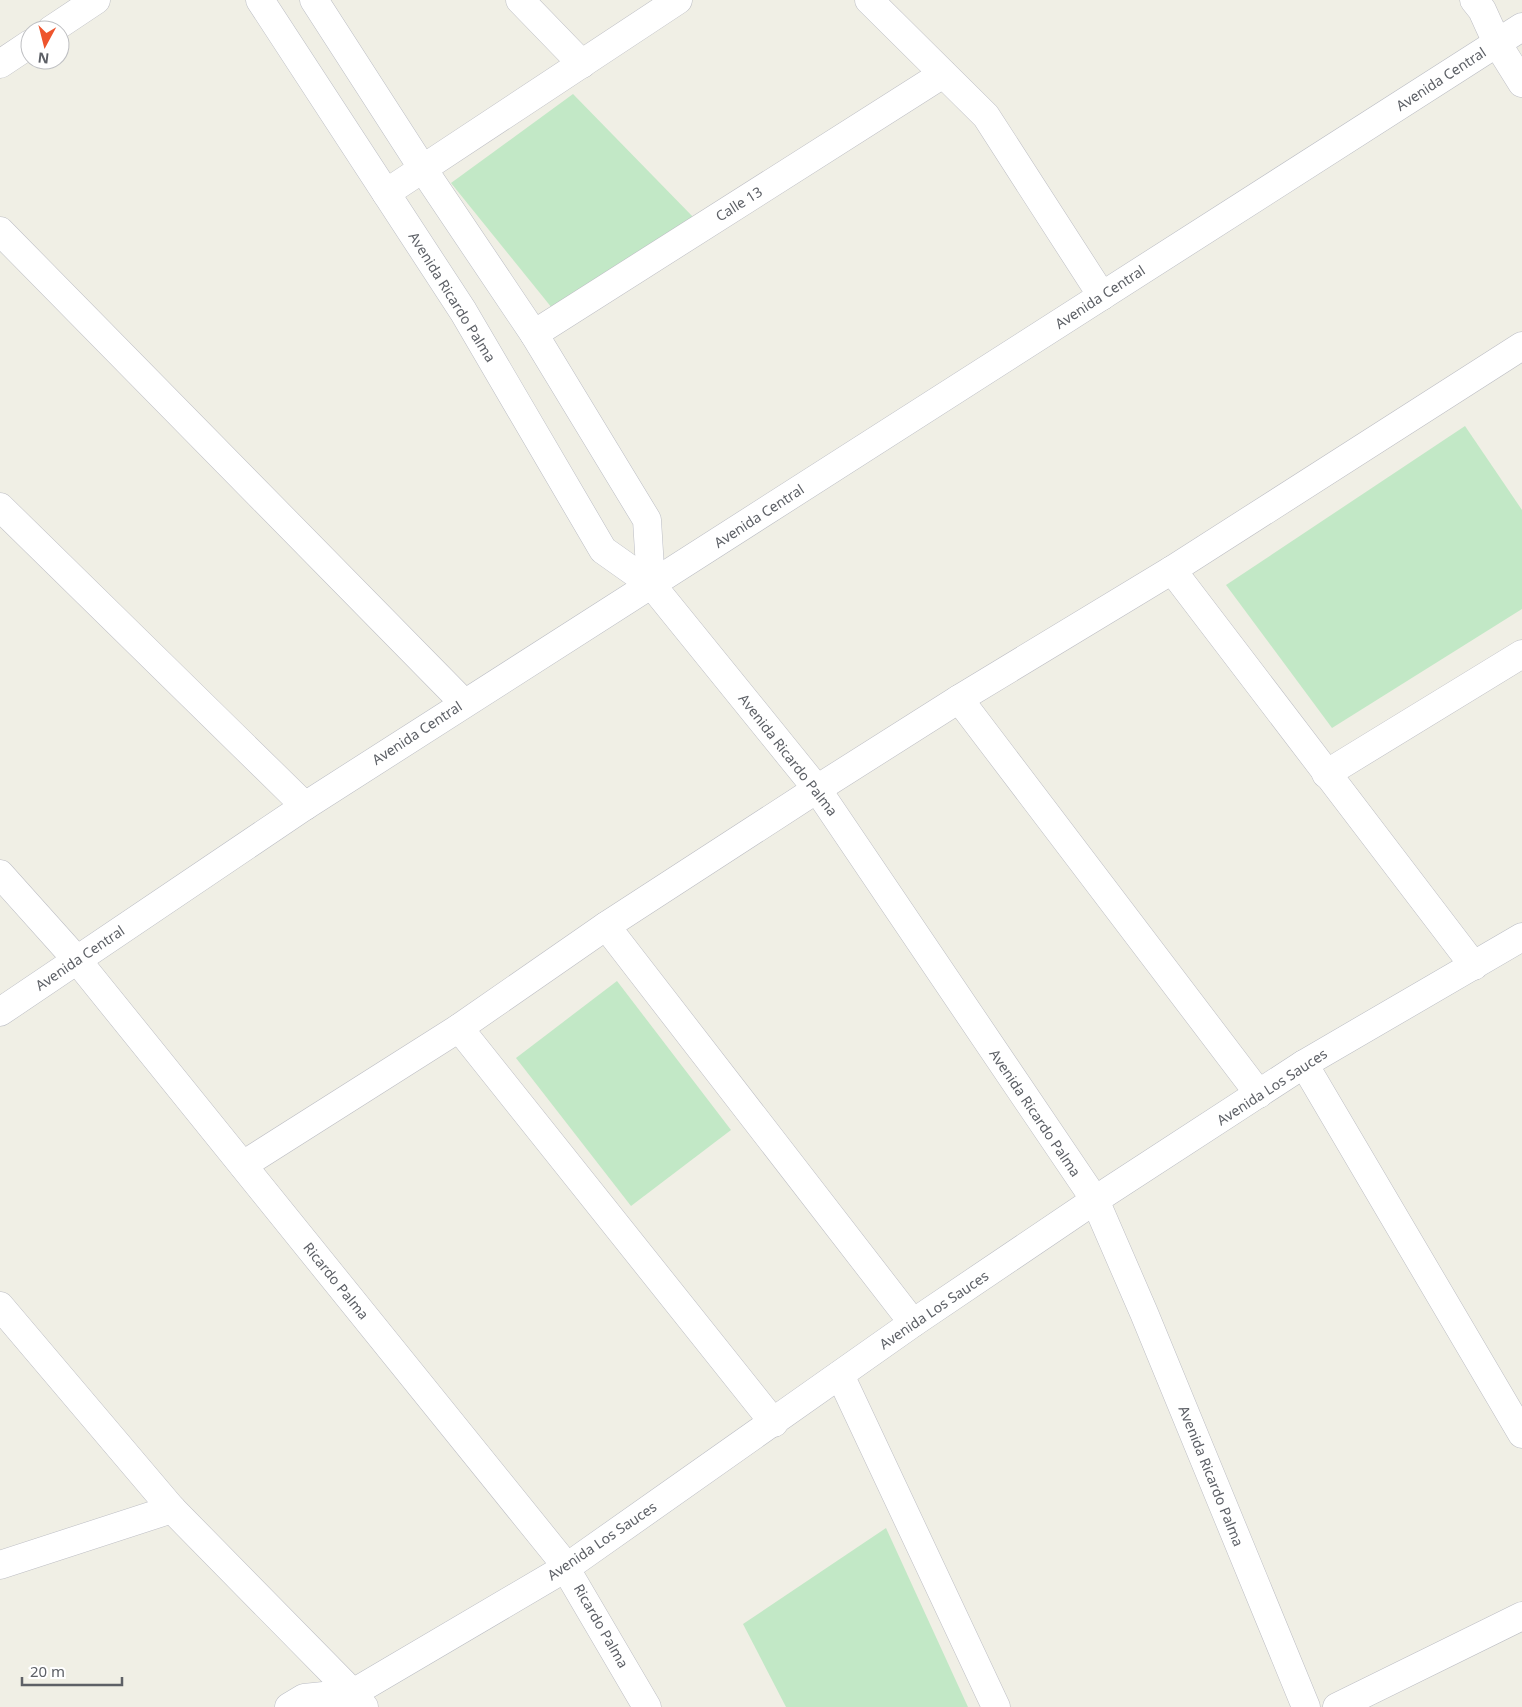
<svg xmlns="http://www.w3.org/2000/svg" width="1522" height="1707" font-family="'Noto Sans',sans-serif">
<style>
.green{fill:#c2e8c6}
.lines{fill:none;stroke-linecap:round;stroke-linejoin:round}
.street-casing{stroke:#bdbec4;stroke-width:29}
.secondary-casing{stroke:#bbbdc4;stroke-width:29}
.street{stroke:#fff;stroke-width:28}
.secondary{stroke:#fff;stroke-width:28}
.labels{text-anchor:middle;stroke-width:4;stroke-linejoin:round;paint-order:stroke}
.street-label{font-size:14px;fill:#5d6066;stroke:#fff}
</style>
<rect width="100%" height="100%" fill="#f0efe5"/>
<!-- green -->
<g class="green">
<polygon points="573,94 696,220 552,308 451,183"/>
<polygon points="1465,426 1522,510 1522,609 1332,728 1226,585"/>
<polygon points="617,981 731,1130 631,1206 516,1058"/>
<polygon points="886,1528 968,1707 786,1707 743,1624"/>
</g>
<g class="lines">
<!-- street casing -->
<g class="street-casing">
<g id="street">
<polyline points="520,0 582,64"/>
<polyline points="869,0 986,116 1102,296"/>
<polyline points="1474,0 1482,10 1497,43 1522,83"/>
<polyline points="51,30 96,0"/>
<polyline points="0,64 30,44"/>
<polyline points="386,193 678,0"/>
<polyline points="0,231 464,703"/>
<polyline points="534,334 943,74"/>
<polyline points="0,507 305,806"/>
<polyline points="1172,570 1474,966"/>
<polyline points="651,584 817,789 1095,1200 1144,1313 1306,1707"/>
<polyline points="959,699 1259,1094"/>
<polyline points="1326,774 1522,654"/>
<polyline points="0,874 77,960 559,1557 647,1707"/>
<polyline points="606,926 913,1323"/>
<polyline points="459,1028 774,1423"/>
<polyline points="1304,1064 1522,1434"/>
<polyline points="243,1165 459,1028 606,926 817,789 959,699 1172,570 1522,346"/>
<polyline points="0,1306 172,1509 345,1685 364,1707"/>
<polyline points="840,1375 996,1707"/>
<polyline points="0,1565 172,1509"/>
<polyline points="1337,1707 1522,1616"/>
</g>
</g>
<!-- secondary casing -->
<g class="secondary-casing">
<g id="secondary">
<polyline points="260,0 463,311 603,550 651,584"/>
<polyline points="314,0 423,169 534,334 647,520 651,584"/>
<polyline points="0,1012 305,806 1522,27"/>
<polyline points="289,1707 304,1698 353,1693"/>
<polyline points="343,1707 353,1693 567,1567 913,1323 1095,1200 1304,1064 1522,937"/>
</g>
</g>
<!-- street -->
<use href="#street" class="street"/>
<!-- secondary -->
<use href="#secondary" class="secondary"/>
</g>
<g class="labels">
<!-- street labels -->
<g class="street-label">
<text transform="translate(1441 79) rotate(-33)" y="5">Avenida Central</text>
<text transform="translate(739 204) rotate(-32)" y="5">Calle 13</text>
<text transform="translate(452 297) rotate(58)" y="5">Avenida Ricardo Palma</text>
<text transform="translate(1100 297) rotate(-33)" y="5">Avenida Central</text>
<text transform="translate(759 516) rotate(-33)" y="5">Avenida Central</text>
<text transform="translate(417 733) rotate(-33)" y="5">Avenida Central</text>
<text transform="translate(788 755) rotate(52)" y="5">Avenida Ricardo Palma</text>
<text transform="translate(80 958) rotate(-34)" y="5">Avenida Central</text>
<text transform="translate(1272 1087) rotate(-33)" y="5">Avenida Los Sauces</text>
<text transform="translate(1035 1113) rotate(56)" y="5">Avenida Ricardo Palma</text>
<text transform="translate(336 1281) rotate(51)" y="5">Ricardo Palma</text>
<text transform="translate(934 1310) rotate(-34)" y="5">Avenida Los Sauces</text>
<text transform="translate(1211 1476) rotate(68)" y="5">Avenida Ricardo Palma</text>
<text transform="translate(602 1541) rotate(-34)" y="5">Avenida Los Sauces</text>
<text transform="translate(601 1626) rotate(60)" y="5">Ricardo Palma</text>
</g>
</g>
<!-- north arrow -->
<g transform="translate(45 45) rotate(187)"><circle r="24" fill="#ffffff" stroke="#bebfc2"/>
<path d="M0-4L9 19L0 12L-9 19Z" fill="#ee542d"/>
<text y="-8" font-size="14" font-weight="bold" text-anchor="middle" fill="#5d6066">N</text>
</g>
<!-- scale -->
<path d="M22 1677v8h100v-8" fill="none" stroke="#5d6066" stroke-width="2.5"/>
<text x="30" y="1677" font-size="15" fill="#5d6066" stroke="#ffffff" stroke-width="4" paint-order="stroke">20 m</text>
</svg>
